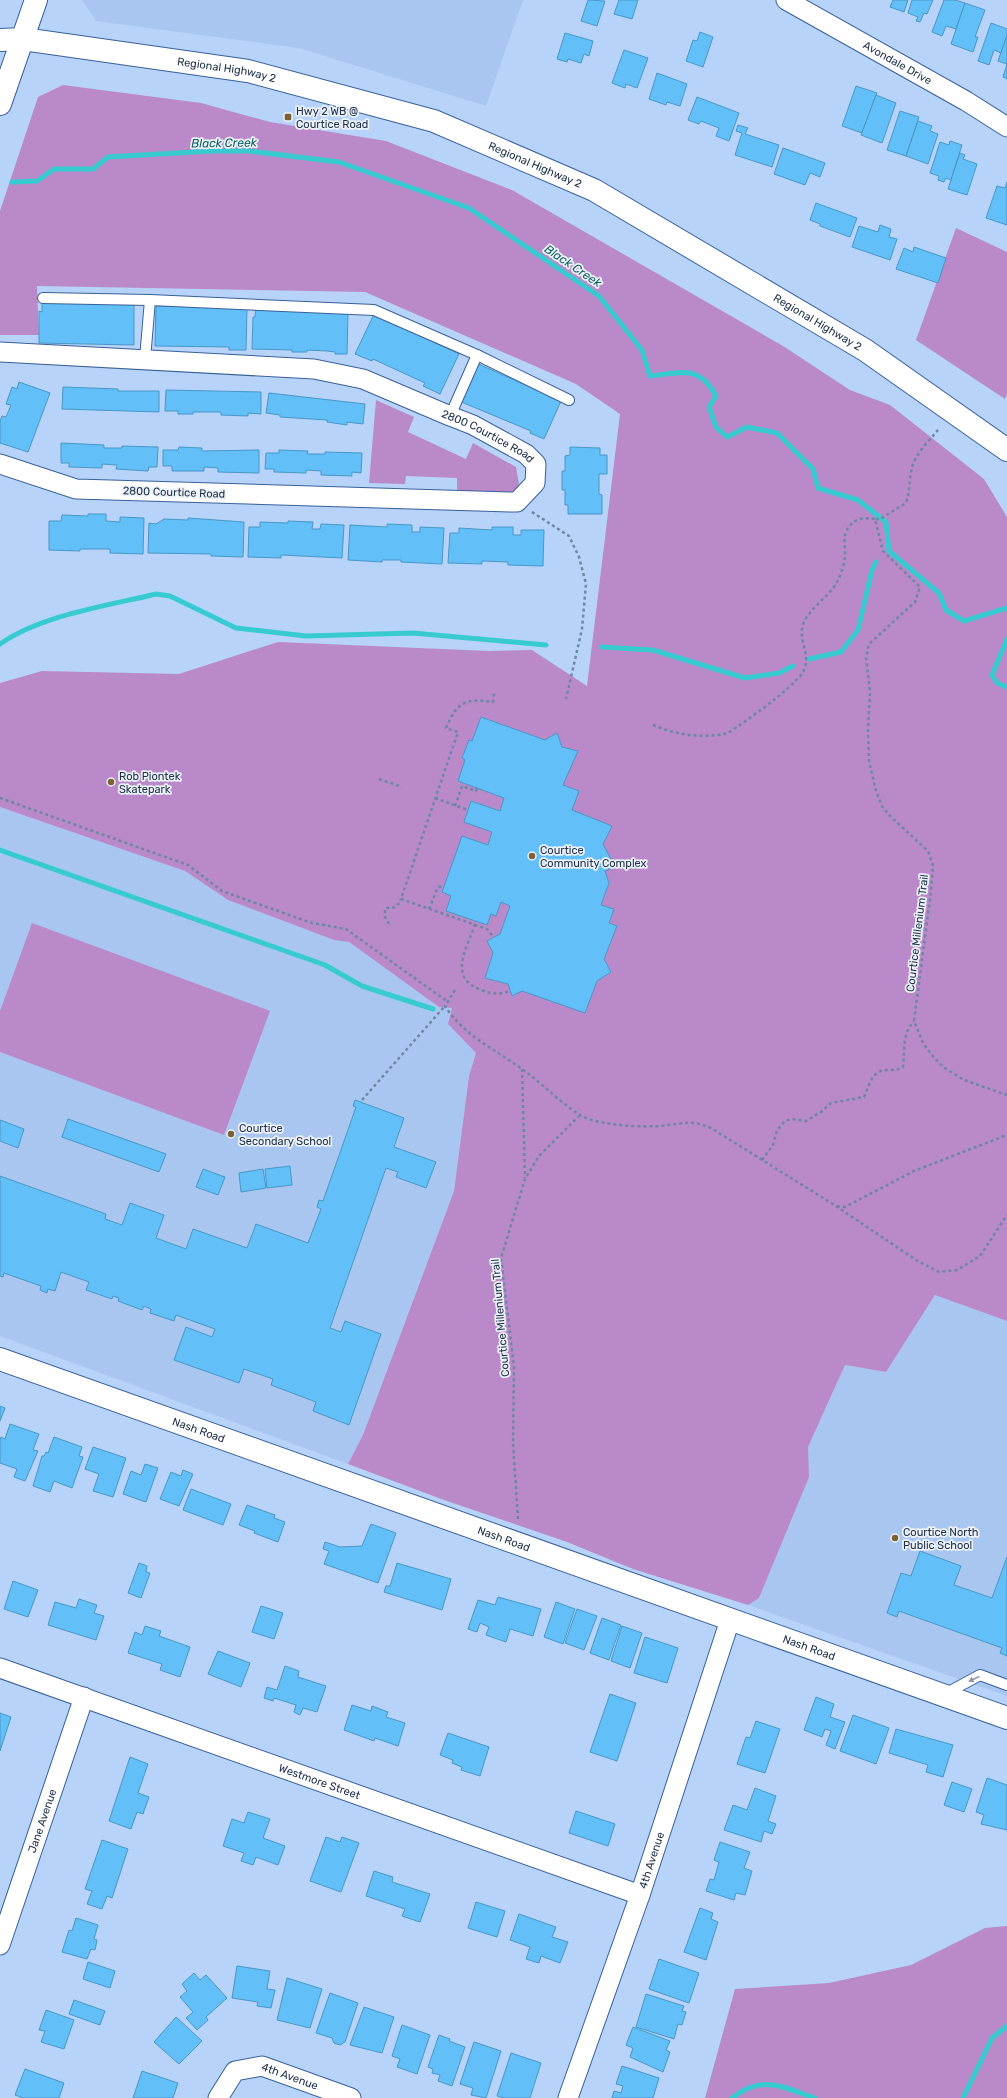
<svg xmlns="http://www.w3.org/2000/svg" width="1007" height="2098" font-family="Rubik,sans-serif">
<style>
.built{fill:#a8c6f0}
.green{fill:#ba89ca}
.lines{fill:none;stroke-linecap:round;stroke-linejoin:round}
.stream{stroke:#37cbcf;stroke-width:5}
.building{fill:#62bff7;stroke:#4897c6}
.service-casing{stroke:#38609a;stroke-width:12}
.minor-casing{stroke:#38609a;stroke-width:21}
.tertiary-casing{stroke:#38609a;stroke-width:24}
.secondary-casing{stroke:#38609a;stroke-width:24}
.primary-casing{stroke:#38609a;stroke-width:24}
.path{stroke:#6e86a6;stroke-width:2.5;stroke-dasharray:3 3;stroke-linecap:butt}
.service{stroke:#fff;stroke-width:10}
.minor{stroke:#fff;stroke-width:19}
.tertiary{stroke:#fff;stroke-width:22}
.secondary{stroke:#fff;stroke-width:22}
.primary{stroke:#fff;stroke-width:22}
.oneway{fill:#9098a6}
.poi-dot{fill:#7d6134;stroke:#edf2f8;stroke-width:1.5}
.labels{text-anchor:middle;stroke-width:3.5;stroke-linejoin:round;paint-order:stroke}
.street-label{font-size:11px;fill:#20324c;stroke:#edf2f8}
.poi-label{font-size:11px;fill:#20324c;stroke:#edf2f8;text-anchor:start}
.water-label{font-size:12px;font-style:italic;fill:#106163;stroke:#edf2f8}
</style>
<rect width="100%" height="100%" fill="#b7d3fa"/>
<!-- built -->
<g class="built">
<polygon points="82,0 523,0 486,106 299,48 96,21"/>
<polygon points="0,807 185,871 228,900 334,940 349,942 439,1007 452,1008 448,1024 476,1053 469,1076 454,1191 363,1435 348,1464 0,1336"/>
<polygon points="935,1295 1007,1321 1007,1696 748,1605 759,1598 808,1477 808,1447 845,1365 886,1372"/>
</g>
<!-- green -->
<g class="green">
<polygon points="63,85 201,103 270,122 386,141 512,190 783,346 850,390 890,405 984,479 1007,517 1007,1321 935,1295 886,1372 845,1365 808,1447 809,1477 759,1598 748,1605 633,1569 567,1542 444,1500 348,1464 363,1435 454,1191 469,1076 476,1053 448,1024 452,1008 439,1007 349,942 334,940 228,900 185,871 0,807 0,683 42,671 179,674 278,642 489,651 532,650 587,686 620,414 576,384 365,292 37,286 39,335 0,335 0,211 38,97"/>
<polygon points="956,228 1007,252 1007,394 1005,399 916,340"/>
<polygon points="376,400 414,417 408,432 466,459 473,443 516,467 519,484 513,493 457,492 457,478 406,476 405,484 369,483"/>
<polygon points="32,923 270,1011 224,1135 0,1052 0,1011"/>
<polygon points="1007,1926 1007,2098 705,2098 735,1989 829,1983 911,1965 985,1928"/>
</g>
<g class="lines">
<!-- stream -->
<g class="stream">
<path d="M12,182L37,181L54,169H93L108,157L211,151H249L339,162L469,208L599,296L642,350L650,376C681,373 699,364 716,396L709,407L716,427L727,437L747,427L777,433L813,469L818,488L858,500L886,522L889,551L939,593L946,610L964,621L1007,608"/>
<polyline points="1007,639 992,675 997,683 1007,687"/>
<path d="M0,644C42,615 106,606 156,594L170,596L236,628L306,636L413,633L546,645"/>
<polyline points="602,647 653,650 745,678 779,673 793,666"/>
<polyline points="809,659 841,652 858,630 872,570 876,562"/>
<polyline points="0,850 325,965 362,986 433,1009"/>
<path d="M732,2098C762,2074 782,2087 815,2098"/>
<polyline points="963,2098 992,2038 1007,2026"/>
</g>
</g>
<!-- building -->
<g class="building">
<polygon points="588,0 605,1 597,26 581,21"/>
<polygon points="619,0 638,0 632,19 614,14"/>
<polygon points="893,0 908,0 904,12 890,7"/>
<polygon points="912,0 933,0 927,14 924,13 920,22 916,21 918,17 908,13"/>
<polygon points="944,0 955,0 965,3 956,29 946,26 942,36 932,32"/>
<polygon points="965,3 985,10 975,37 978,37 973,52 951,44"/>
<polygon points="991,23 1007,29 1007,35 1001,53 994,50 989,65 978,61"/>
<polygon points="700,32 713,37 703,67 686,61 693,40 697,41"/>
<polygon points="565,33 593,41 589,56 584,54 581,63 568,59 567,62 557,59"/>
<polygon points="1006,38 1007,38 1007,64 998,61"/>
<polygon points="624,50 648,58 637,88 626,84 625,88 612,83"/>
<polygon points="1007,64 1007,79 1003,77"/>
<polygon points="657,73 687,84 680,106 667,102 666,105 649,99"/>
<polygon points="856,86 877,93 862,133 842,126"/>
<polygon points="876,95 896,103 882,143 861,135"/>
<polygon points="697,97 739,113 729,141 716,136 719,128 701,121 699,124 688,120"/>
<polygon points="900,111 919,117 906,156 887,150"/>
<polygon points="918,121 932,126 930,131 938,134 928,164 906,156"/>
<polygon points="738,125 748,128 745,134 779,145 772,167 735,155 742,133 736,131"/>
<polygon points="950,141 962,145 951,180 946,178 944,182 938,180 939,176 930,173 940,142 949,145"/>
<polygon points="783,148 825,163 820,177 810,173 805,185 774,174"/>
<polygon points="960,153 965,155 963,159 977,164 967,195 948,189"/>
<polygon points="1007,182 1007,225 986,218 997,186 1005,188"/>
<polygon points="816,203 857,218 850,237 820,226 820,224 810,220"/>
<polygon points="880,225 891,229 889,237 897,239 890,260 852,247 859,226 878,232"/>
<polygon points="914,247 946,258 938,283 896,269 904,248 913,252"/>
<polygon points="42,302 134,305 134,345 39,343 39,311 42,312"/>
<polygon points="156,306 247,308 246,350 229,350 229,347 155,346"/>
<polygon points="256,307 348,312 347,354 335,354 335,352 327,351 307,350 307,352 292,352 292,350 252,349 253,317 255,317"/>
<polygon points="374,314 459,354 440,394 423,386 425,383 373,359 372,361 355,354"/>
<polygon points="476,363 561,401 544,439 530,433 531,431 459,401"/>
<polygon points="19,382 50,393 28,452 0,443 0,421 2,416 6,417 11,405 6,404 12,387 17,389"/>
<polygon points="63,387 118,389 118,391 159,391 159,412 62,409"/>
<polygon points="166,390 261,392 261,414 248,413 248,416 221,415 221,412 193,412 193,414 178,414 178,411 165,411"/>
<polygon points="269,393 365,404 363,424 347,422 347,425 327,422 327,420 280,417 280,415 266,413"/>
<polygon points="61,443 104,445 104,448 122,448 122,446 158,447 157,467 149,467 148,471 116,469 117,465 102,464 102,468 69,467 69,463 61,463"/>
<polygon points="179,447 202,448 202,451 259,450 259,473 218,472 218,468 204,467 204,471 172,471 172,466 163,466 163,450 178,450"/>
<polygon points="570,447 600,448 600,455 607,455 607,474 599,474 599,494 602,495 602,514 568,514 568,505 565,505 565,490 562,490 562,471 565,471 565,456 570,455"/>
<polygon points="279,450 308,451 307,454 325,454 325,452 362,453 361,473 352,472 352,476 321,475 321,471 306,470 306,473 274,472 274,469 265,469 266,453 279,453"/>
<polygon points="88,514 106,514 106,521 120,522 120,517 144,518 143,554 110,553 110,549 80,549 80,551 49,550 49,521 61,521 62,515 88,516"/>
<polygon points="188,518 244,522 243,557 211,556 211,554 148,553 149,523 156,524 164,519 188,520"/>
<polygon points="288,521 313,522 312,529 320,529 321,524 344,525 342,558 281,555 281,558 248,557 249,527 260,527 260,522 288,523"/>
<polygon points="387,524 412,525 412,532 420,532 420,527 444,528 442,564 401,562 401,560 382,560 382,562 348,560 350,525 387,527"/>
<polygon points="492,527 513,527 513,535 521,535 521,530 544,530 543,566 508,565 508,562 482,561 482,564 448,563 450,533 459,533 459,528 492,530"/>
<polygon points="481,717 545,740 557,733 562,747 578,751 563,785 579,791 572,810 612,826 603,844 615,867 605,871 609,883 601,905 614,909 609,923 617,926 604,959 611,972 597,981 585,1013 522,991 512,996 508,984 485,978 493,953 487,941 500,934 510,906 501,902 496,916 491,914 487,925 446,911 451,896 442,892 462,836 488,845 492,832 464,822 471,801 500,811 504,798 458,781 465,760 462,758 469,740 472,741"/>
<polygon points="355,1100 404,1118 394,1147 436,1162 426,1188 396,1177 398,1172 386,1168 330,1328 341,1332 345,1321 381,1334 349,1425 313,1411 316,1402 271,1385 273,1379 244,1369 239,1383 174,1360 186,1327 212,1337 215,1329 176,1315 174,1321 150,1313 151,1309 144,1306 142,1310 118,1301 119,1298 113,1296 112,1299 86,1290 89,1282 61,1272 55,1291 48,1289 47,1293 40,1290 41,1286 4,1273 3,1277 0,1276 0,1176 106,1214 105,1219 122,1225 130,1203 164,1215 156,1238 186,1249 193,1229 247,1248 256,1224 308,1243 321,1209 317,1207 319,1200 323,1201 356,1107 353,1106"/>
<polygon points="68,1119 166,1154 159,1172 62,1137"/>
<polygon points="0,1120 24,1129 18,1148 0,1141"/>
<polygon points="290,1166 292,1185 267,1188 265,1169"/>
<polygon points="203,1169 225,1177 218,1195 196,1187"/>
<polygon points="263,1169 266,1188 241,1192 239,1173"/>
<polygon points="0,1406 5,1408 0,1421"/>
<polygon points="10,1424 39,1434 33,1450 38,1451 25,1481 14,1477 17,1469 0,1463 0,1440 1,1437 5,1439"/>
<polygon points="54,1437 82,1447 79,1456 83,1457 72,1488 54,1481 50,1492 33,1486 42,1456 44,1456 46,1452 48,1453"/>
<polygon points="93,1447 126,1458 113,1497 93,1491 99,1474 85,1469"/>
<polygon points="145,1464 158,1468 146,1502 123,1494 131,1471 141,1475"/>
<polygon points="183,1470 193,1474 179,1506 160,1499 171,1472 181,1476"/>
<polygon points="191,1489 231,1504 223,1525 183,1510"/>
<polygon points="247,1505 275,1515 274,1518 285,1522 278,1542 254,1533 255,1531 239,1525"/>
<polygon points="371,1524 396,1533 378,1583 324,1564 329,1551 323,1549 325,1542 340,1547 362,1546"/>
<polygon points="920,1551 961,1566 954,1585 992,1598 1007,1557 1007,1656 1000,1653 1002,1648 899,1611 897,1617 887,1613 901,1573 911,1576"/>
<polygon points="139,1563 147,1566 146,1572 150,1573 141,1598 128,1593"/>
<polygon points="397,1563 451,1579 442,1610 384,1592 386,1586 390,1586"/>
<polygon points="13,1581 38,1590 28,1617 4,1609"/>
<polygon points="498,1597 541,1609 533,1636 510,1629 506,1642 486,1635 489,1627 480,1623 477,1632 468,1629 478,1600 495,1605"/>
<polygon points="79,1599 97,1605 94,1613 104,1616 96,1640 48,1625 55,1602 76,1608"/>
<polygon points="556,1602 575,1609 563,1644 544,1637"/>
<polygon points="261,1606 283,1613 274,1639 252,1632"/>
<polygon points="577,1609 597,1616 584,1650 565,1643"/>
<polygon points="602,1618 621,1625 609,1660 590,1653"/>
<polygon points="145,1626 161,1631 159,1636 190,1647 180,1677 160,1670 162,1664 128,1653 135,1632 142,1635"/>
<polygon points="622,1626 642,1633 630,1668 611,1661"/>
<polygon points="645,1637 678,1648 667,1683 634,1673"/>
<polygon points="218,1651 250,1663 241,1687 208,1674"/>
<polygon points="285,1666 299,1671 298,1677 326,1686 317,1712 303,1708 300,1715 294,1712 296,1705 274,1698 273,1701 264,1698 267,1687 277,1690"/>
<polygon points="610,1694 636,1703 617,1761 590,1752"/>
<polygon points="816,1697 834,1704 830,1717 845,1722 835,1749 826,1745 831,1731 825,1729 822,1737 804,1730"/>
<polygon points="352,1705 371,1711 372,1706 388,1712 386,1717 405,1723 398,1746 375,1738 374,1741 344,1730"/>
<polygon points="0,1713 11,1717 0,1751"/>
<polygon points="853,1715 889,1728 876,1764 840,1751"/>
<polygon points="756,1721 780,1729 765,1773 737,1764 746,1737 750,1738"/>
<polygon points="896,1729 953,1745 943,1777 926,1772 928,1765 889,1753"/>
<polygon points="448,1733 489,1747 480,1776 461,1770 462,1767 452,1763 453,1760 440,1755"/>
<polygon points="130,1757 148,1764 138,1793 149,1797 143,1814 137,1812 131,1829 109,1821"/>
<polygon points="987,1778 1007,1785 1007,1830 981,1824 984,1815 976,1812"/>
<polygon points="952,1782 972,1789 964,1812 944,1805"/>
<polygon points="755,1788 776,1796 768,1821 776,1824 772,1834 764,1831 761,1842 724,1830 733,1805 747,1810"/>
<polygon points="576,1811 615,1824 608,1846 569,1833"/>
<polygon points="248,1812 270,1819 263,1838 285,1846 278,1865 256,1857 253,1865 241,1861 244,1853 223,1846 232,1819 244,1823"/>
<polygon points="326,1837 340,1842 342,1837 359,1843 341,1892 310,1881"/>
<polygon points="102,1840 128,1849 112,1898 107,1896 102,1909 87,1904 92,1891 85,1889"/>
<polygon points="720,1842 750,1852 744,1868 752,1871 745,1895 736,1893 734,1900 706,1891 710,1879 714,1880 719,1862 714,1860"/>
<polygon points="374,1871 393,1877 392,1882 430,1894 420,1922 402,1916 405,1909 366,1896"/>
<polygon points="476,1902 505,1911 497,1937 468,1928"/>
<polygon points="700,1908 713,1913 711,1919 718,1922 706,1960 684,1952"/>
<polygon points="519,1914 556,1927 552,1937 568,1942 560,1963 541,1956 539,1963 526,1959 530,1947 510,1940"/>
<polygon points="76,1918 98,1925 94,1939 97,1940 95,1950 91,1949 87,1959 62,1952 69,1930 72,1931"/>
<polygon points="659,1959 699,1973 689,2003 649,1989"/>
<polygon points="88,1962 115,1971 110,1988 83,1979"/>
<polygon points="237,1966 270,1971 267,1989 275,1990 271,2008 257,2006 258,2002 232,1998"/>
<polygon points="194,1973 200,1980 206,1975 227,1998 206,2017 208,2020 197,2030 186,2018 193,2012 180,1997 187,1991 182,1984"/>
<polygon points="287,1978 322,1989 310,2028 277,2020"/>
<polygon points="330,1993 358,2003 345,2042 340,2045 334,2043 332,2038 316,2033"/>
<polygon points="646,1994 684,2006 682,2011 686,2012 682,2025 678,2024 674,2039 636,2027"/>
<polygon points="74,2000 105,2011 100,2025 69,2014"/>
<polygon points="364,2007 394,2017 382,2053 350,2045"/>
<polygon points="46,2010 74,2020 64,2049 41,2042 45,2031 39,2030"/>
<polygon points="176,2017 202,2041 179,2064 154,2042"/>
<polygon points="402,2025 430,2035 417,2074 397,2067 400,2059 392,2056"/>
<polygon points="633,2027 670,2041 666,2050 670,2052 663,2072 630,2057 633,2048 626,2045"/>
<polygon points="439,2035 450,2039 449,2041 465,2047 452,2086 438,2081 440,2075 432,2073 433,2069 428,2067"/>
<polygon points="474,2042 501,2051 486,2098 471,2095 473,2088 460,2084"/>
<polygon points="511,2053 541,2063 530,2098 504,2098 497,2096"/>
<polygon points="622,2066 659,2078 653,2098 612,2098 614,2091 621,2093 623,2086 616,2084"/>
<polygon points="25,2069 64,2083 59,2098 23,2098 15,2095"/>
<polygon points="142,2071 178,2083 173,2098 133,2098"/>
</g>
<g class="lines">
<!-- service casing -->
<g class="service-casing">
<g id="service">
<polyline points="43,298 150,300 374,310 477,355 569,400"/>
<polyline points="145,359 150,300"/>
<polyline points="450,416 477,355"/>
<polyline points="943,1695 980,1675 1007,1685"/>
</g>
</g>
<!-- minor casing -->
<g class="minor-casing">
<g id="minor">
<path id="s1" d="M786,0L966,101L1007,127"/>
<path id="s2" d="M0,352L314,369L363,379L450,416L473,425L526,454L536,464L535,483L517,502H512L76,489L0,464"/>
<path id="s3" d="M0,1668L640,1895"/>
<path id="s4" d="M0,1945L84,1697"/>
<path id="s5" d="M218,2098L235,2071L262,2066L351,2098"/>
<path id="s6" d="M568,2098L640,1895L730,1620"/>
</g>
</g>
<!-- tertiary casing -->
<g class="tertiary-casing">
<g id="tertiary">
<path id="s7" d="M0,1359L1007,1718"/>
</g>
</g>
<!-- secondary casing -->
<g class="secondary-casing">
<polyline id="secondary" points="0,104 36,0"/>
</g>
<!-- primary casing -->
<g class="primary-casing">
<g id="primary">
<path id="s8" d="M0,40L23,39L248,71L434,121L594,190L865,350L1007,450"/>
</g>
</g>
<!-- path -->
<g class="path">
<path d="M938,430C928,442 913,456 911,472C909,484 910,490 906,503L880,519H875L883,551L920,587L915,602L869,644L866,658L870,692L868,730L869,761L876,791L882,806L889,815L928,851L933,865L931,891L914,1021L923,1043L931,1054L943,1067L964,1080L1007,1095"/>
<polyline points="532,512 569,536 579,557 586,584 582,629 566,699"/>
<path d="M653,725C677,735 702,739 728,733C746,721 792,689 803,672C812,656 798,641 803,625C809,607 830,597 838,580C842,572 845,562 845,554C845,546 843,537 847,530C853,518 864,517 875,519"/>
<polyline points="379,779 402,787"/>
<polyline points="0,798 188,865 222,891 312,923 346,929 448,1002"/>
<polyline points="435,798 468,810"/>
<polyline points="455,806 462,786 476,791 477,788"/>
<polyline points="429,909 438,887 444,886"/>
<path d="M389,924L385,917V908C394,908 397,908 401,899"/>
<path d="M475,924C467,949 447,977 481,990C492,994 498,995 510,991"/>
<path d="M492,935L487,929L401,899L458,732L446,728C457,702 465,698 493,702L494,693"/>
<path d="M455,990L445,1006C463,1035 496,1050 522,1069C542,1083 559,1102 580,1115C587,1119 597,1122 606,1123C623,1126 643,1127 661,1126C681,1124 691,1119 711,1128L836,1206L916,1260L939,1272L957,1270L980,1256L1007,1215"/>
<polyline points="522,1069 525,1178"/>
<polyline points="362,1100 445,1006"/>
<path d="M762,1160L773,1145L777,1130L785,1121L792,1119L806,1121L821,1112L831,1103L864,1097C870,1085 871,1070 888,1070C894,1070 897,1070 903,1067C905,1049 902,1034 914,1021"/>
<polyline points="837,1206 845,1207 914,1171 1007,1135"/>
<polyline points="518,1519 513,1443 514,1367 501,1258 525,1179 539,1156 580,1115"/>
</g>
<!-- service -->
<use href="#service" class="service"/>
<!-- minor -->
<use href="#minor" class="minor"/>
<!-- tertiary -->
<use href="#tertiary" class="tertiary"/>
<!-- secondary -->
<use href="#secondary" class="secondary"/>
<!-- primary -->
<use href="#primary" class="primary"/>
</g>
<!-- one-way arrows -->
<defs><path id="oneway-solid" d="M-6-.8H1V-3.2L6.5 0L1 3.2V.8H-6Z"/></defs>
<use class="oneway" href="#oneway-solid" transform="translate(974 1679) rotate(154)"/>
<!-- markers -->
<g class="poi-dot">
<rect x="284" y="113" width="8" height="8" rx="2"/>
<circle cx="111" cy="782" r="4"/>
<circle cx="532" cy="856" r="4"/>
<circle cx="231" cy="1134" r="4"/>
<circle cx="895" cy="1538" r="4"/>
</g>
<g class="labels">
<!-- street labels -->
<g class="street-label">
<text dy="4" stroke="none"><textPath href="#s1" startOffset="128">Avondale Drive</textPath></text>
<text dy="4" stroke="none"><textPath href="#s8" startOffset="229">Regional Highway 2</textPath></text>
<text dy="4" stroke="none"><textPath href="#s8" startOffset="553">Regional Highway 2</textPath></text>
<text dy="4" stroke="none"><textPath href="#s8" startOffset="877">Regional Highway 2</textPath></text>
<text dy="4" stroke="none"><textPath href="#s2" startOffset="502">2800 Courtice Road</textPath></text>
<text transform="translate(174 492) rotate(2)" y="4">2800 Courtice Road</text>
<text transform="translate(917 933) rotate(-83)" y="4">Courtice Millenium Trail</text>
<text transform="translate(500 1318) rotate(-95)" y="4">Courtice Millenium Trail</text>
<text dy="4" stroke="none"><textPath href="#s7" startOffset="211">Nash Road</textPath></text>
<text dy="4" stroke="none"><textPath href="#s7" startOffset="535">Nash Road</textPath></text>
<text dy="4" stroke="none"><textPath href="#s7" startOffset="859">Nash Road</textPath></text>
<text dy="4" stroke="none"><textPath href="#s3" startOffset="339">Westmore Street</textPath></text>
<text dy="4" stroke="none"><textPath href="#s4" startOffset="131">Jane Avenue</textPath></text>
<text dy="4" stroke="none"><textPath href="#s6" startOffset="252">4th Avenue</textPath></text>
<text dy="4" stroke="none"><textPath href="#s5" startOffset="89">4th Avenue</textPath></text>
</g>
<!-- poi labels -->
<g class="poi-label">
<text x="296" y="115">Hwy 2 WB @<tspan x="296" dy="13">Courtice Road</tspan></text>
<text x="119" y="780">Rob Piontek<tspan x="119" dy="13">Skatepark</tspan></text>
<text x="540" y="854">Courtice<tspan x="540" dy="13">Community Complex</tspan></text>
<text x="239" y="1132">Courtice<tspan x="239" dy="13">Secondary School</tspan></text>
<text x="903" y="1536">Courtice North<tspan x="903" dy="13">Public School</tspan></text>
</g>
<!-- water labels -->
<g class="water-label">
<text transform="translate(224 143) rotate(-1)" y="4">Black Creek</text>
<text transform="translate(573 266) rotate(34)" y="4">Black Creek</text>
</g>
</g>
</svg>
